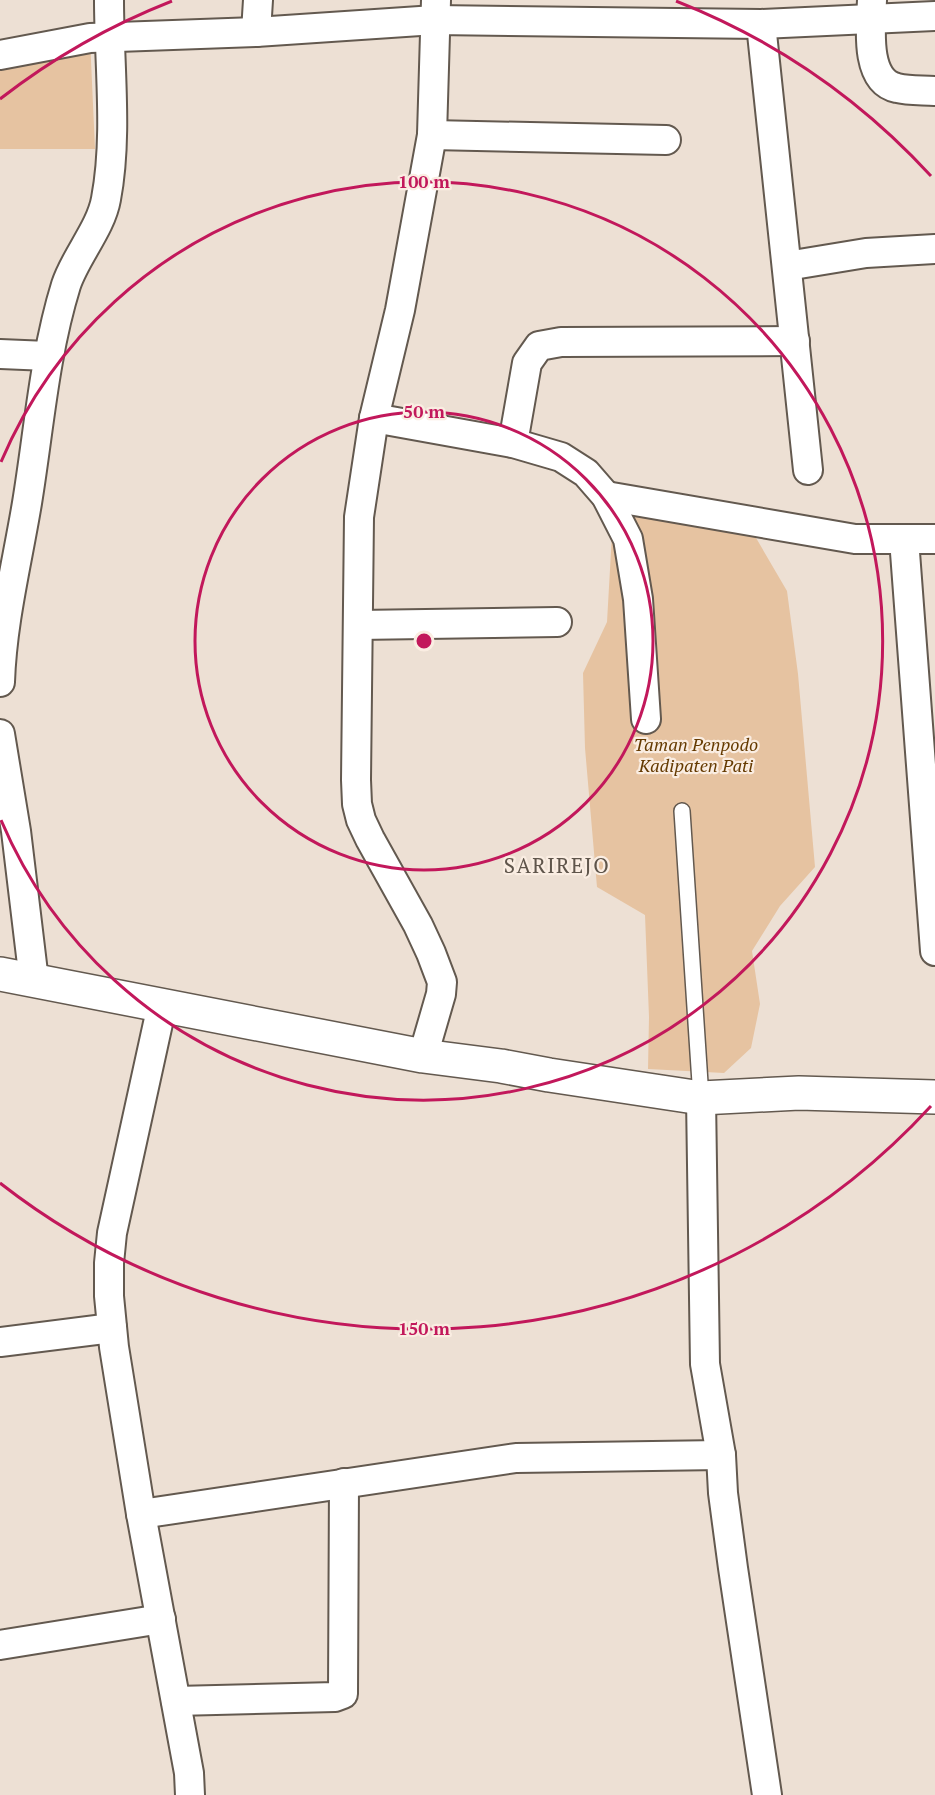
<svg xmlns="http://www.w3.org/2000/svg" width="935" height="1795" font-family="'PT Serif',serif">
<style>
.green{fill:#e6c3a1}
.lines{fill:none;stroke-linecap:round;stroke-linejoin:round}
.service-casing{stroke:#63594f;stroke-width:18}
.minor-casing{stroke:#63594f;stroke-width:32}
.tertiary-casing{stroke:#63594f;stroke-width:36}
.service{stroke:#fff;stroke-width:15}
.minor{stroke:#fff;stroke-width:28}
.tertiary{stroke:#fff;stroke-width:33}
.ring{fill:none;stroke:#c2185b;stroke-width:3}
.labels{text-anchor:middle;stroke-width:4.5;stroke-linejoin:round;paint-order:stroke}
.park-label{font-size:18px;font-style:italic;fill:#653a00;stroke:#faede2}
.quarter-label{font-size:21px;letter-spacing:1.5px;fill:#5f554b;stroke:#faede2}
.centre{fill:#c2185b;stroke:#faede2;stroke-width:3}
.ring-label{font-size:18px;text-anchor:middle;font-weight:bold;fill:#c2185b;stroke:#faede2;stroke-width:4.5;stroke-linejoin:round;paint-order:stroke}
</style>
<rect width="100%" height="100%" fill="#ede0d4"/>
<!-- green -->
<g class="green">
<polygon points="90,38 95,149 0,149 0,55"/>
<polygon points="616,509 752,531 787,591 798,674 815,867 780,906 752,951 760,1004 751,1048 724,1073 648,1069 649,1017 645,915 597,887 585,748 583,673 607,622 612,534"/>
</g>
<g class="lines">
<!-- service casing -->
<g class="service-casing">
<polyline id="service" points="682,811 701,1098"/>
</g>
<!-- minor casing -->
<g class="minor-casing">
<g id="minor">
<path d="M872,0C871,25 864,81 897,88C909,91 923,90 935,91"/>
<polyline points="761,24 808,470"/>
<polyline points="256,32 258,0"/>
<polyline points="0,55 90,38 256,32 435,20 761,24 935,16"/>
<polyline points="432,135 666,140"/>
<polyline points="787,266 866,253 935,249"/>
<polyline points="0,354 48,356"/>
<polyline points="374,418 513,443 561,457 586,473 606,496 628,539 638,599 646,719"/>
<polyline points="513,443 527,363 539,346 561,342 795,341"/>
<polyline points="606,496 855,539 935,539"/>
<polyline points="904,539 935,951"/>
<polyline points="358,625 557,622"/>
<path d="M0,682C2,622 17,563 27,503C39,430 44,356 66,285C75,257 101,228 106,199C118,136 109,65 109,0"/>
<polyline points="0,734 16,831 34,981"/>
<polyline points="162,1005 112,1233 109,1263 109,1296 114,1347 141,1514 189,1773 190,1795"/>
<polyline points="423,1056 441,994 442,982 431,953 418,925 370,839 361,820 357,804 356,780 359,517 374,418 400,310 432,135 436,0"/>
<polyline points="701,1098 705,1364 721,1455 723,1493 733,1568 767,1795"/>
<polyline points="0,1342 112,1328"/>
<polyline points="141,1514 516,1458 721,1455"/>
<polyline points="0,1645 161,1619"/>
<polyline points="176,1701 335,1697 343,1694 344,1483"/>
</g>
</g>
<!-- tertiary casing -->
<g class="tertiary-casing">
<polyline id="tertiary" points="0,974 423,1056 501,1066 549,1075 701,1098 799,1093 935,1097"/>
</g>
<!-- service -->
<use href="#service" class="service"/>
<!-- minor -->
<use href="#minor" class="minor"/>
<!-- tertiary -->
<use href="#tertiary" class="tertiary"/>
</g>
<!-- distance rings -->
<g class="ring">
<circle cx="424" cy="641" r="229"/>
<path d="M1 462A459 459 0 1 1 1 820"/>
<path d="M931 1106A688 688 0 0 1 0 1183M0 99A688 688 0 0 1 172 1M676 1A688 688 0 0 1 931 176"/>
</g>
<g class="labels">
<!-- park labels -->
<g class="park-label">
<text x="696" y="751">Taman Penpodo<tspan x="696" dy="21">Kadipaten Pati</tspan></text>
</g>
<!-- quarter labels -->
<g class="quarter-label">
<text x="557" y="873">SARIREJO</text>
</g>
</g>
<circle cx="424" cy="641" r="9" class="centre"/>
<g class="ring-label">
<text x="424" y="188">100 m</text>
<text x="424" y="418">50 m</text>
<text x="424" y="1335">150 m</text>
</g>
</svg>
